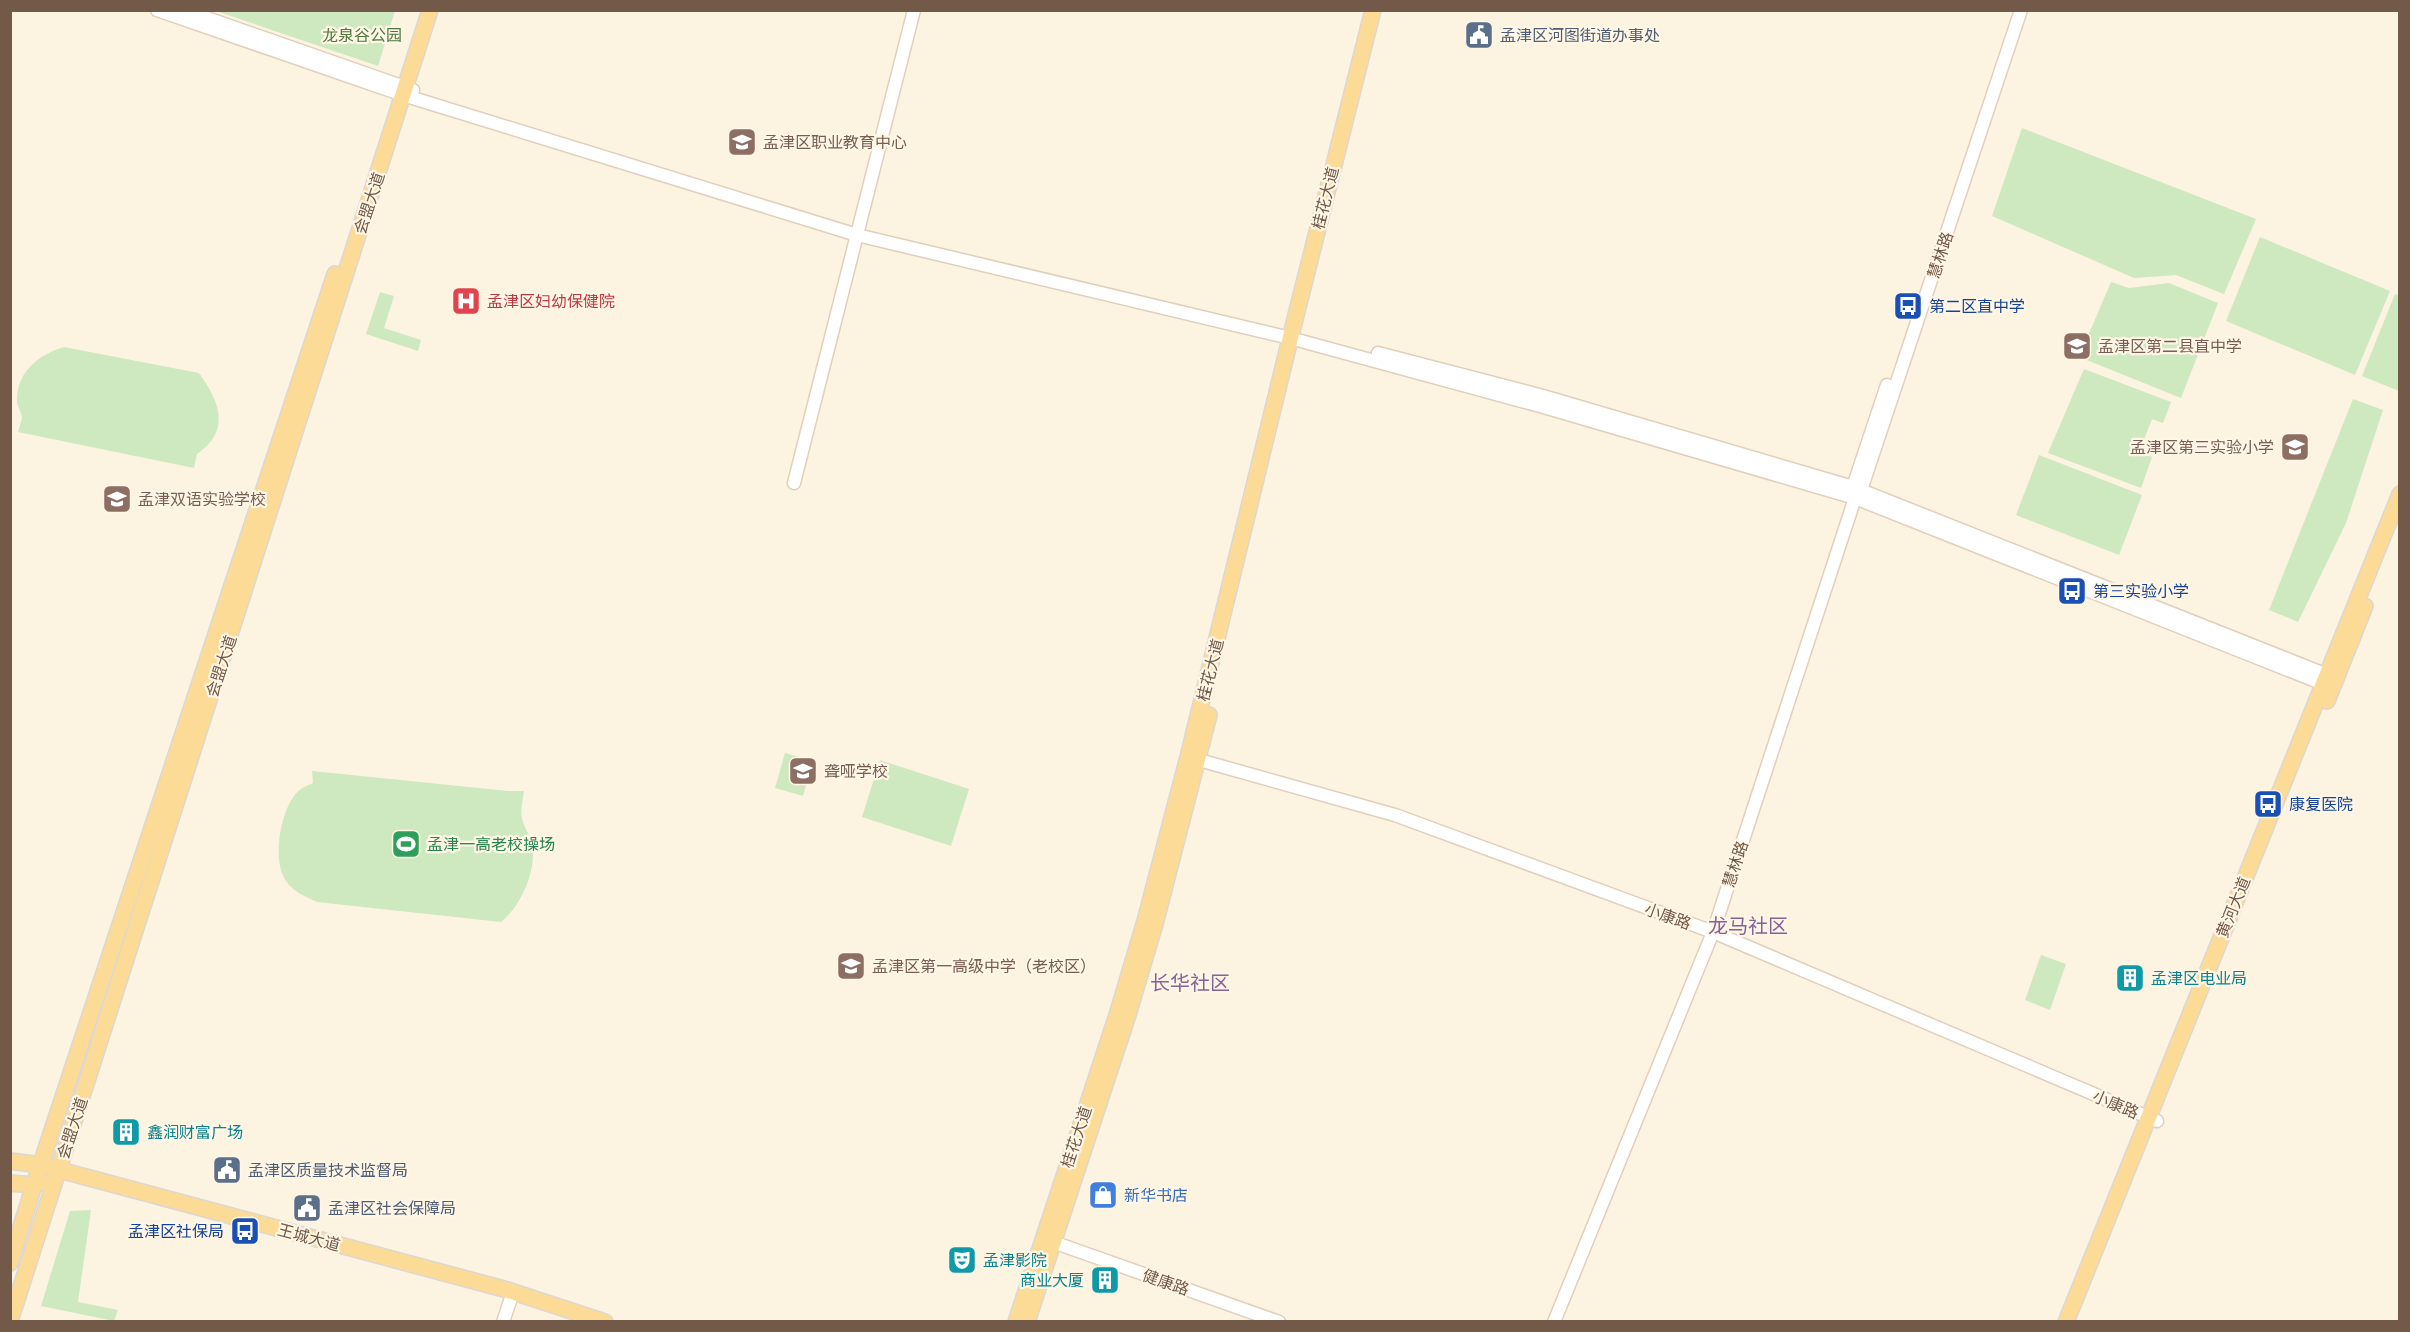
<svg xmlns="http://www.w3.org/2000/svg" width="2410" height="1332" font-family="'Varela Round','Noto Sans SC',sans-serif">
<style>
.green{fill:#cee9bf}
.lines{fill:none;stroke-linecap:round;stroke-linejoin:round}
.minor-casing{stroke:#e0cfbc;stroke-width:15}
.major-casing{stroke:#ddd7d3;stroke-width:18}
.minor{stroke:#fff;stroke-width:12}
.major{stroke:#fcdb97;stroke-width:15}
.labels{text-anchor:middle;stroke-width:4.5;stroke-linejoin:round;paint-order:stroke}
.park-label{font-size:16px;fill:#4e7940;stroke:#fff6e6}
.service-label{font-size:16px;fill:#4e5e75;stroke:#fff6e6;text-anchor:start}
.education-label{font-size:16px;fill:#785e54;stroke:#fff6e6;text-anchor:start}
.street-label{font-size:16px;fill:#735947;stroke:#fff6e6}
.health-label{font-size:16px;fill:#be3a42;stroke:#fff6e6;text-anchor:start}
.transit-label{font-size:16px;fill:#164399;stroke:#fff6e6;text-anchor:start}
.leisure-label{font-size:16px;fill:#27864d;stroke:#fff6e6;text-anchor:start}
.culture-label{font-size:16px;fill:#0d838f;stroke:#fff6e6;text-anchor:start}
.shop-label{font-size:16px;fill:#366cbe;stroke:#fff6e6;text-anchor:start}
.quarter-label{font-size:20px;fill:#876397;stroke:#fff6e6}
</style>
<rect width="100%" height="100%" fill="#fcf3e0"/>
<!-- green -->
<g class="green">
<polygon points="216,11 395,10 395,11 378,66"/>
<polygon points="2022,128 2256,219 2224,294 2176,275 2134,278 1992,216"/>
<polygon points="2260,237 2390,291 2355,375 2226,321"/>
<polygon points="2111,282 2129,288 2169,283 2218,303 2181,398 2079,357"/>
<polygon points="380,292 394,296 384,328 421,340 418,351 366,334"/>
<polygon points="2395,294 2400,296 2399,391 2362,376"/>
<path d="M64,347L199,373C220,402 231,431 197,454L194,468L18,432C19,428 21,423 22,418C22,412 16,406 17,400C17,371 40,354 64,347Z"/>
<polygon points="2084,369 2171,402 2163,423 2152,419 2139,452 2152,457 2141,488 2048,453"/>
<polygon points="2353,399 2383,410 2346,523 2298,622 2269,610"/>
<polygon points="2039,455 2142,495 2119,555 2016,515"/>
<polygon points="785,753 813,761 803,796 775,788"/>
<polygon points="880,760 969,789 951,846 862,817"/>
<path d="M312,771L508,791H524C523,799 520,811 522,819C525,830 533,839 533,851C534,876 520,907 501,922L317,902C306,897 292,891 286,881C272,861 280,815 294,796C299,789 306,786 313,783Z"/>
<polygon points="2041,955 2066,964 2050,1010 2025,1000"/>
<polygon points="91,1210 78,1302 118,1310 114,1321 41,1306 70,1211"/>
</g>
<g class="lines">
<!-- minor casing -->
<g class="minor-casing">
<g id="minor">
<polyline points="157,10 403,95 857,235 1290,338 1540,406 1855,498 2331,687"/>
<polyline points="184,10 413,90"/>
<polyline points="1378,353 1543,396 1853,487 2335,678"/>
<polyline points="794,483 914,10"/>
<polyline points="1854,494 1853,487 1887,385"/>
<polyline points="1199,760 1395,815 1713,932 2157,1121"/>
<polyline points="1053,1242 1279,1322"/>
<polyline points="503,1322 513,1292"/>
<polyline points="1554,1322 1713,932 1855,498 1861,490 2021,10"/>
</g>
</g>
<!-- major casing -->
<g class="major-casing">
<g id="major">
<polyline points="2327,701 2365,606"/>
<polyline points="10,1161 41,1165 504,1289 605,1322"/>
<polyline points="10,1183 34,1185 43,1182"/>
<polyline points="10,1263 34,1185 335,274"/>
<polyline points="10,1321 430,10"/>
<polyline points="1016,1322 1117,1015 1145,921 1188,757 1292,331 1373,10"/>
<polyline points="1027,1322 1127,1018 1155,924 1209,715"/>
<polyline points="2066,1322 2400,494"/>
</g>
</g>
<!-- minor -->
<use href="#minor" class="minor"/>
<!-- major -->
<use href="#major" class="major"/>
</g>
<!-- icons -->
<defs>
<g id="civic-square" transform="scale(1.5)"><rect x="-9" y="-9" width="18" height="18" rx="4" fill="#5c6f8a" stroke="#fff6e6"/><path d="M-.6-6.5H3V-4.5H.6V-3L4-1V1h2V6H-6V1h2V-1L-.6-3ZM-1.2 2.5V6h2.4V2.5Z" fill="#fff"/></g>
<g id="school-square" transform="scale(1.5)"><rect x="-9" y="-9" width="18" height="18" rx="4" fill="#8d6e63" stroke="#fff6e6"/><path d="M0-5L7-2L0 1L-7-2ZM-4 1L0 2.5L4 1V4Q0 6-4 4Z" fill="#fff"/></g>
<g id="hospital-square" transform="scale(1.5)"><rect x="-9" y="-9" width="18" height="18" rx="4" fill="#e0444e" stroke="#fff6e6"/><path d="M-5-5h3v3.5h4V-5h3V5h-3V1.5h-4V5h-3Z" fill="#fff"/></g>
<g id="bus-square" transform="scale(1.5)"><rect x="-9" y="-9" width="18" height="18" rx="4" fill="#1a4fb4" stroke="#fff6e6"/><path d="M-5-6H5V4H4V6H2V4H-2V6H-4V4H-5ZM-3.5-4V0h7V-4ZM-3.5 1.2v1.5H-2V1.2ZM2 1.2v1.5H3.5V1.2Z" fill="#fff"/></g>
<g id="stadium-square" transform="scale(1.5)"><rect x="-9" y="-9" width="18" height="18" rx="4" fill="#2e9e5b" stroke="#fff6e6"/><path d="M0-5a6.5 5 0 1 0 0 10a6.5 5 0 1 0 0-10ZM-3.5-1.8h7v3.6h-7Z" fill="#fff"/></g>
<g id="building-square" transform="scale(1.5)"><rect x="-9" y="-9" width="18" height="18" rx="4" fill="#0f9aa8" stroke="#fff6e6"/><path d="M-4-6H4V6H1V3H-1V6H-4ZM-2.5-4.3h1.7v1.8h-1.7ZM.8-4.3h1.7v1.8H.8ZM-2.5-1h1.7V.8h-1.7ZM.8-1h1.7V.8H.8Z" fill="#fff"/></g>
<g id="shop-square" transform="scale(1.5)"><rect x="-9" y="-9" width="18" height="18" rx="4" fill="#3f7fe0" stroke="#fff6e6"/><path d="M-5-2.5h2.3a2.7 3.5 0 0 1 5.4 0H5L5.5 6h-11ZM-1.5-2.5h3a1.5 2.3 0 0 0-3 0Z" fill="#fff"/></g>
<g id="theatre-square" transform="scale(1.5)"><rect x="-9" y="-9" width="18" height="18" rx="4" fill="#0f9aa8" stroke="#fff6e6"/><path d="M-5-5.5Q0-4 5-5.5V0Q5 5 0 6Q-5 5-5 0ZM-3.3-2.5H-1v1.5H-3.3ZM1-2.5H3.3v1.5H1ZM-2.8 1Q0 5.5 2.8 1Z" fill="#fff"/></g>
</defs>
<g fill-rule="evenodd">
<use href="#civic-square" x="1479" y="35"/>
<use href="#school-square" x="742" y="142"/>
<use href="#hospital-square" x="466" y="301"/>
<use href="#bus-square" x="1908" y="306"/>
<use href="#school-square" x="2077" y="346"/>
<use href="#school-square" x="2295" y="447"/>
<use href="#school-square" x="117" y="499"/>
<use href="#bus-square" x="2072" y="591"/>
<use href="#school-square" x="803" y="771"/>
<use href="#bus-square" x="2268" y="804"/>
<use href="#stadium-square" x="406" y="844"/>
<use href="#school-square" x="851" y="966"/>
<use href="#building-square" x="2130" y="978"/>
<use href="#building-square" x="126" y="1132"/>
<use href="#civic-square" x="227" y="1170"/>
<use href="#shop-square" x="1103" y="1195"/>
<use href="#civic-square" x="307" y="1208"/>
<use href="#bus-square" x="245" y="1231"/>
<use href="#theatre-square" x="962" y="1260"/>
<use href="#building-square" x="1105" y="1280"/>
</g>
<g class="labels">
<!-- park labels -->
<g class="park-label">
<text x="362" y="41">龙泉谷公园</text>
</g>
<!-- service labels -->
<g class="service-label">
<text x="1500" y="41">孟津区河图街道办事处</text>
<text x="248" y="1176">孟津区质量技术监督局</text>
<text x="328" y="1214">孟津区社会保障局</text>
</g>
<!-- education labels -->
<g class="education-label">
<text x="763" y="148">孟津区职业教育中心</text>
<text x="2098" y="352">孟津区第二县直中学</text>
<text x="2274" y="453" text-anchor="end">孟津区第三实验小学</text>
<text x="138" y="505">孟津双语实验学校</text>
<text x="824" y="777">聋哑学校</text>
<text x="872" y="972">孟津区第一高级中学（老校区）</text>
</g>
<!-- street labels -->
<g class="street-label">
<text transform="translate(1325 198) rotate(-76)" y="6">桂花大道</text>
<text transform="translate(369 203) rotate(-72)" y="6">会盟大道</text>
<text transform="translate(1940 255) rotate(-72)" y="6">慧林路</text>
<text transform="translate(221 666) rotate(-72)" y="6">会盟大道</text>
<text transform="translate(1210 670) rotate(-76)" y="6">桂花大道</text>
<text transform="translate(1735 864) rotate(-72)" y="6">慧林路</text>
<text transform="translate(2233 907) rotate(-68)" y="6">黄河大道</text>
<text transform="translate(1668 916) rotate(20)" y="6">小康路</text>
<text transform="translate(2116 1104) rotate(23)" y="6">小康路</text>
<text transform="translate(72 1128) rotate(-72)" y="6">会盟大道</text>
<text transform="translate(1076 1137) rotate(-72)" y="6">桂花大道</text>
<text transform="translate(309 1237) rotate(15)" y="6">王城大道</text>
<text transform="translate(1166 1282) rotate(19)" y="6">健康路</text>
</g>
<!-- health labels -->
<g class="health-label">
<text x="487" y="307">孟津区妇幼保健院</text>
</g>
<!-- transit labels -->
<g class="transit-label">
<text x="1929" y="312">第二区直中学</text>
<text x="2093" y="597">第三实验小学</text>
<text x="2289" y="810">康复医院</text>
<text x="224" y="1237" text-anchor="end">孟津区社保局</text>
</g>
<!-- leisure labels -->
<g class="leisure-label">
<text x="427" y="850">孟津一高老校操场</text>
</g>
<!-- culture labels -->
<g class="culture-label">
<text x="2151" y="984">孟津区电业局</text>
<text x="147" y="1138">鑫润财富广场</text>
<text x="983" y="1266">孟津影院</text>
<text x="1084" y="1286" text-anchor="end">商业大厦</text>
</g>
<!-- shop labels -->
<g class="shop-label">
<text x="1124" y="1201">新华书店</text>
</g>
<!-- quarter labels -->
<g class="quarter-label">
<text x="1748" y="933">龙马社区</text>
<text x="1190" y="990">长华社区</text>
</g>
</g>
<!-- border -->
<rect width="2410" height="1332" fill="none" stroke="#735947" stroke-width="24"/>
</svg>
